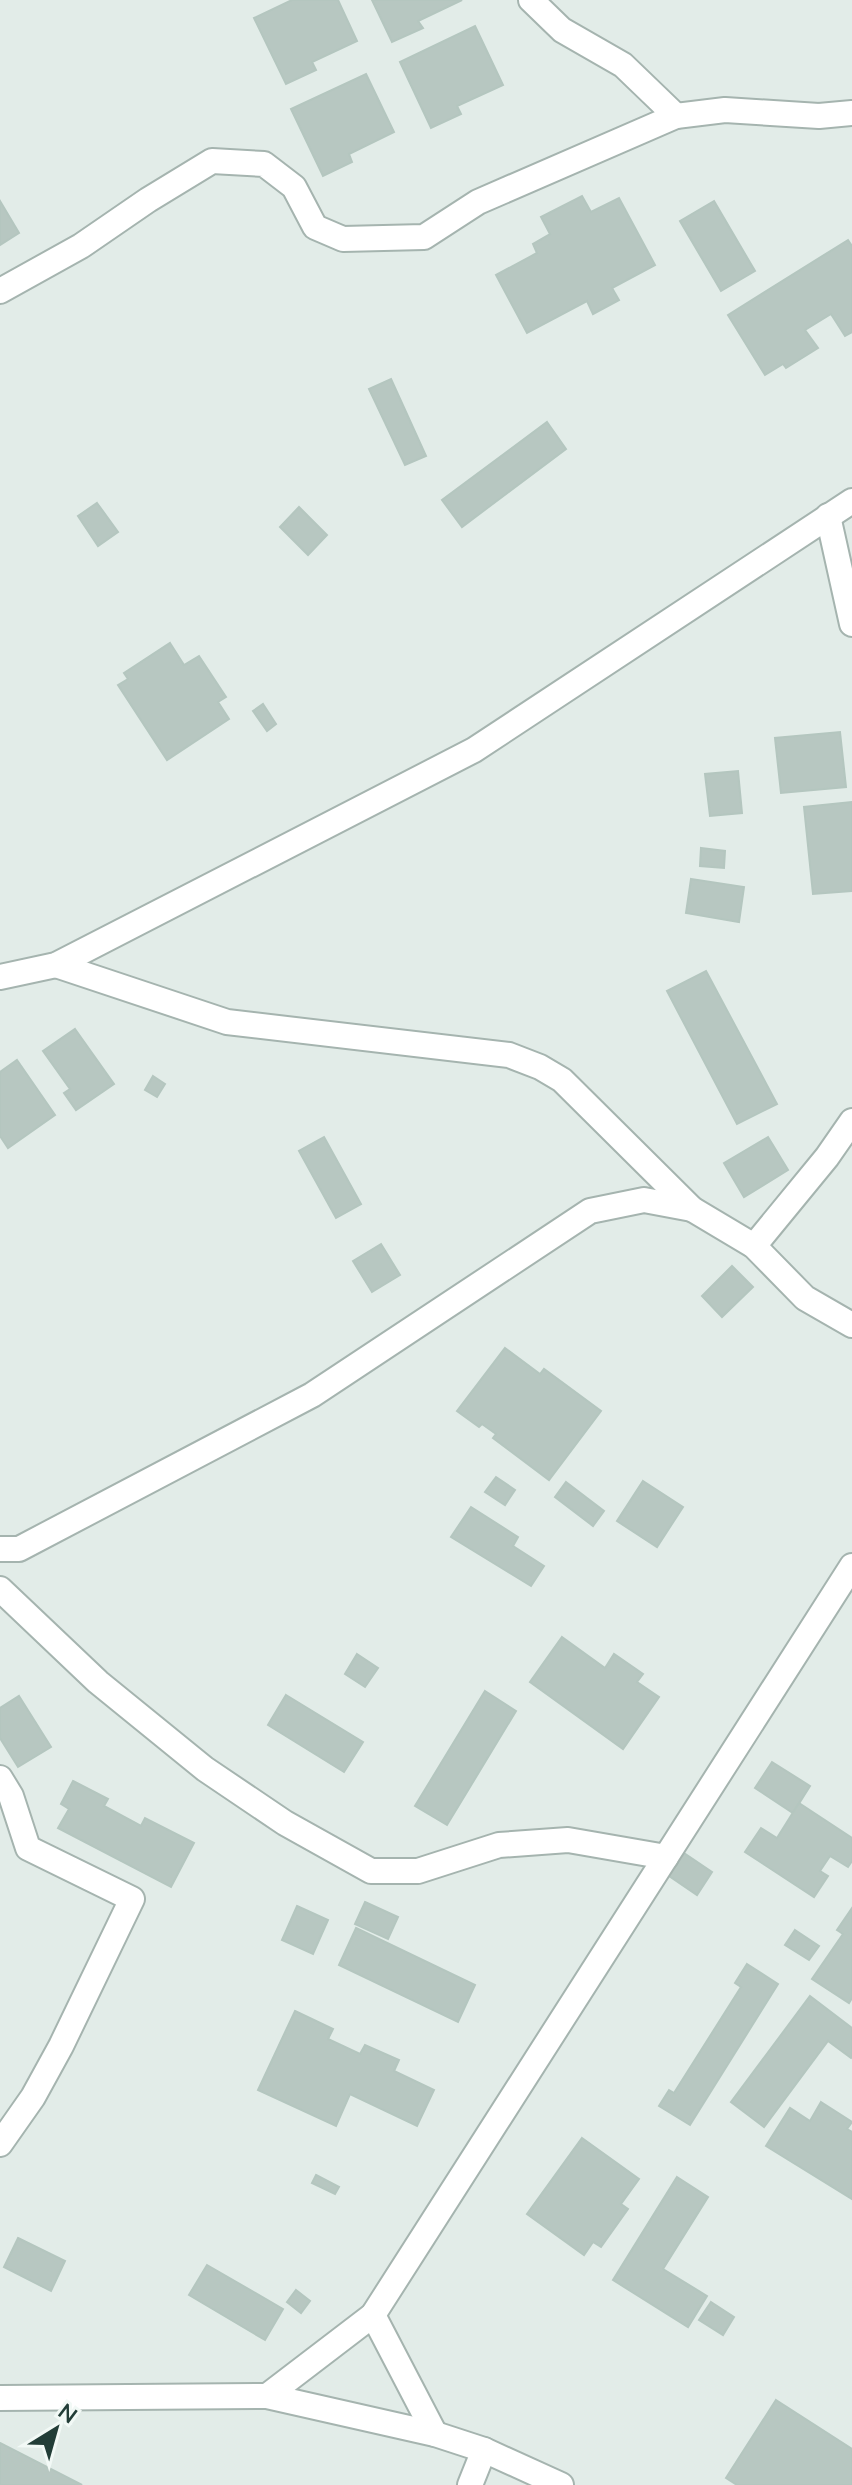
<svg xmlns="http://www.w3.org/2000/svg" width="852" height="2485" font-family="Mulish,sans-serif">
<style>
.building{fill:#b7c7c1;stroke:#b4c6bf;stroke-width:2}
.lines{fill:none;stroke-linecap:round;stroke-linejoin:round}
.minor-casing{stroke:#a5b4af;stroke-width:28}
.minor{stroke:#fff;stroke-width:24}
</style>
<rect width="100%" height="100%" fill="#e2ece8"/>
<!-- building -->
<g class="building">
<polygon points="292,0 338,0 357,41 312,62 316,70 286,84 254,18"/>
<polygon points="372,0 462,0 418,21 423,28 392,42"/>
<polygon points="475,26 503,85 457,106 461,114 431,128 400,62"/>
<polygon points="366,74 394,132 349,154 352,162 323,176 291,109"/>
<polygon points="582,196 591,212 619,198 655,265 612,288 619,300 593,314 587,301 527,333 496,275 537,253 533,244 550,234 541,217"/>
<polygon points="0,201 19,233 0,245"/>
<polygon points="714,201 755,271 721,291 680,221"/>
<polygon points="848,240 852,246 852,332 845,336 831,314 805,330 818,348 786,368 783,364 765,375 728,315"/>
<polygon points="391,379 426,456 405,465 369,389"/>
<polygon points="547,422 566,449 462,527 442,500"/>
<polygon points="97,503 118,532 98,546 78,516"/>
<polygon points="299,507 327,535 308,555 280,527"/>
<polygon points="170,643 184,665 199,656 226,697 218,702 229,719 167,760 118,685 128,679 124,673"/>
<polygon points="263,704 276,724 267,731 253,711"/>
<polygon points="840,732 846,787 781,793 775,738"/>
<polygon points="738,771 742,813 710,816 705,774"/>
<polygon points="852,802 852,891 813,894 804,807"/>
<polygon points="701,848 725,851 724,868 700,866"/>
<polygon points="691,879 744,887 739,922 686,913"/>
<polygon points="706,971 777,1104 737,1124 667,991"/>
<polygon points="75,1029 114,1084 76,1110 64,1093 70,1089 43,1051"/>
<polygon points="17,1060 55,1115 8,1148 0,1136 0,1072"/>
<polygon points="153,1076 165,1084 157,1097 145,1090"/>
<polygon points="324,1137 361,1204 336,1218 299,1151"/>
<polygon points="768,1137 788,1170 744,1197 724,1163"/>
<polygon points="381,1244 400,1275 372,1292 353,1261"/>
<polygon points="732,1266 753,1287 722,1317 702,1296"/>
<polygon points="505,1348 540,1374 544,1369 601,1411 549,1480 493,1438 496,1434 482,1424 479,1427 457,1411"/>
<polygon points="496,1477 515,1490 505,1505 485,1492"/>
<polygon points="643,1481 683,1507 657,1547 617,1521"/>
<polygon points="566,1482 604,1511 593,1526 555,1497"/>
<polygon points="471,1507 518,1537 513,1546 544,1566 531,1586 451,1537"/>
<polygon points="562,1637 605,1668 614,1654 643,1674 637,1682 659,1697 623,1749 530,1682"/>
<polygon points="357,1654 378,1668 365,1687 345,1674"/>
<polygon points="485,1691 516,1711 447,1825 415,1806"/>
<polygon points="286,1695 363,1742 344,1772 268,1725"/>
<polygon points="19,1696 51,1747 18,1767 0,1738 0,1708"/>
<polygon points="772,1762 810,1786 793,1813 755,1788"/>
<polygon points="73,1781 108,1799 104,1806 141,1826 145,1818 194,1843 171,1887 58,1828 69,1809 61,1804"/>
<polygon points="799,1803 852,1838 852,1861 848,1867 830,1856 820,1871 828,1876 814,1897 745,1852 761,1828 777,1838"/>
<polygon points="684,1853 712,1872 697,1895 669,1876"/>
<polygon points="365,1902 398,1917 388,1939 355,1924"/>
<polygon points="297,1906 328,1920 313,1954 282,1940"/>
<polygon points="852,1908 852,1998 849,2003 812,1979 843,1934 837,1930"/>
<polygon points="356,1928 475,1985 458,2022 339,1965"/>
<polygon points="795,1930 819,1946 809,1960 785,1945"/>
<polygon points="747,1964 778,1984 690,2125 659,2106 669,2090 674,2093 741,1987 735,1983"/>
<polygon points="810,1996 852,2028 852,2057 851,2058 828,2041 764,2127 731,2102"/>
<polygon points="295,2011 333,2029 328,2039 360,2054 365,2045 399,2060 394,2071 434,2090 417,2126 350,2094 336,2126 258,2090"/>
<polygon points="821,2102 852,2122 847,2129 852,2132 852,2199 766,2146 790,2108 810,2121"/>
<polygon points="582,2138 639,2179 621,2204 628,2209 601,2247 593,2242 584,2255 527,2214"/>
<polygon points="316,2175 339,2187 335,2194 312,2183"/>
<polygon points="677,2177 708,2197 663,2269 707,2296 688,2327 613,2280"/>
<polygon points="18,2238 65,2261 51,2291 4,2267"/>
<polygon points="207,2265 283,2309 265,2340 189,2295"/>
<polygon points="296,2290 310,2301 301,2313 287,2302"/>
<polygon points="711,2302 734,2317 723,2335 699,2320"/>
<polygon points="776,2400 852,2449 852,2485 737,2485 726,2478"/>
<polygon points="0,2443 82,2485 0,2485"/>
</g>
<g class="lines">
<!-- minor casing -->
<g class="minor-casing">
<g id="minor">
<polyline points="531,0 562,30 623,65 676,116"/>
<polyline points="0,291 81,246 148,200 212,161 264,164 294,187 315,227 343,239 424,237 478,202 676,116 725,110 819,116 852,113"/>
<polyline points="828,516 852,624"/>
<polyline points="56,965 227,1022 509,1055 540,1067 562,1080 692,1209 754,1246 805,1298 852,1325"/>
<polyline points="0,977 56,965 474,750 852,501"/>
<polyline points="754,1246 827,1157 852,1121"/>
<polyline points="0,1549 19,1549 312,1395 590,1211 644,1200 692,1209"/>
<polyline points="0,1589 98,1682 205,1769 285,1823 371,1871 418,1871 499,1845 568,1840 666,1857"/>
<polyline points="0,1778 11,1796 28,1848 132,1899 61,2046 33,2097 0,2144"/>
<polyline points="373,2315 435,2434"/>
<polyline points="267,2396 373,2315 852,1566"/>
<polyline points="0,2398 267,2396 435,2434 484,2450 561,2485"/>
<polyline points="470,2485 484,2450"/>
</g>
</g>
<!-- minor -->
<use href="#minor" class="minor"/>
</g>
<!-- north arrow -->
<g transform="translate(56 2429) rotate(37)" stroke="#f2f9f6" stroke-width="6" paint-order="stroke">
<path d="M0-6L14 30L0 20L-14 30Z" fill="#223d37"/>
<text y="-12" font-size="22" font-weight="bold" text-anchor="middle" fill="#223d37">N</text>
</g>
</svg>
